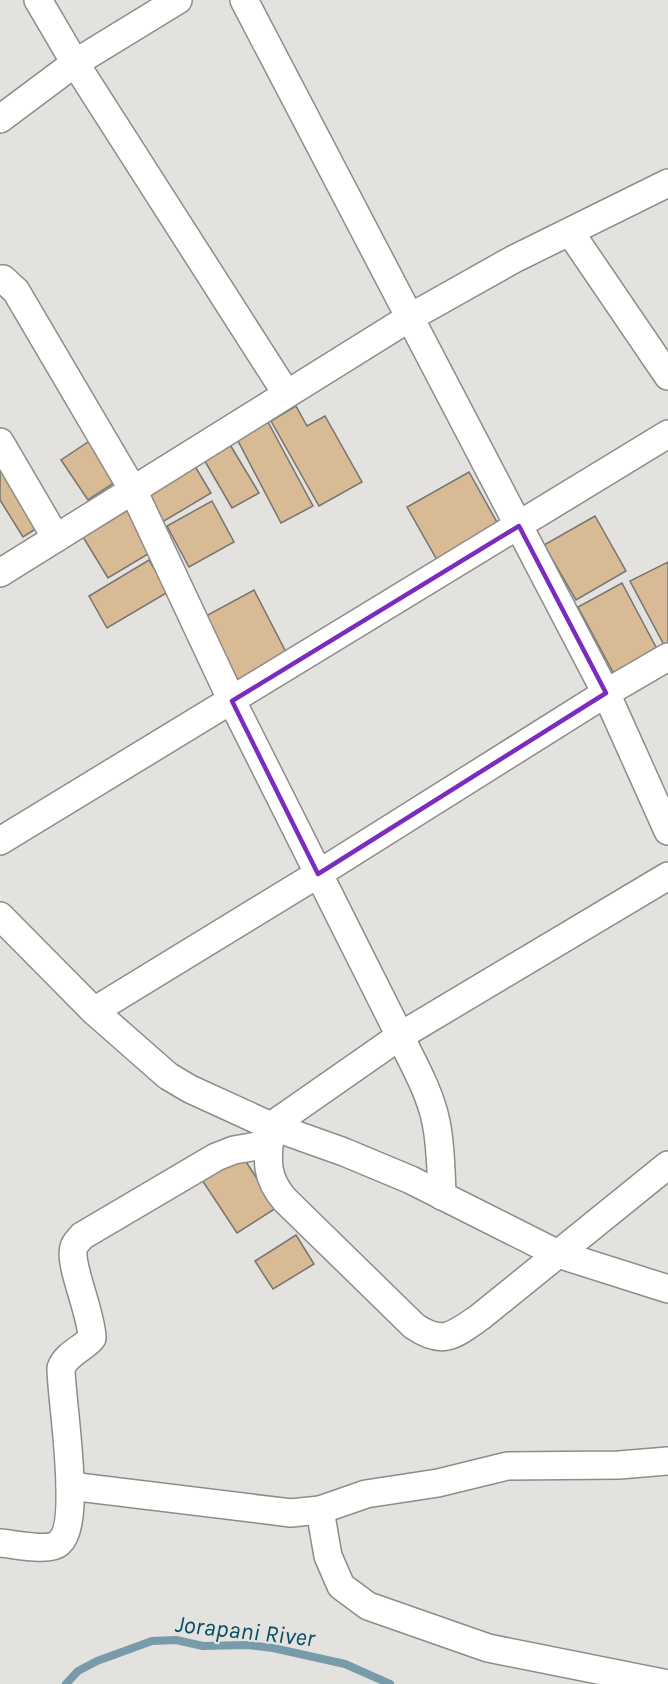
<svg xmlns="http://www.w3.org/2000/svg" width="668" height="1684" font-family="Karla,sans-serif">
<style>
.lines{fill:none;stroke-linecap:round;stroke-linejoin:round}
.stream{stroke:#779ba9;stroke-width:8}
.building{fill:#d8ba94;stroke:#767471;stroke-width:1.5}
.minor-casing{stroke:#8e8c89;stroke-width:30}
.minor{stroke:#fff;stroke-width:27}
.marked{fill:none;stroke:#7b2cbf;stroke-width:4.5;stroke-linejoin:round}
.labels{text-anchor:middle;stroke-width:4.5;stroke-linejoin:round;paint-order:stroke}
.water-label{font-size:24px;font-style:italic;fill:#024e63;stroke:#e4e2df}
</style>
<rect width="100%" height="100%" fill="#e4e2df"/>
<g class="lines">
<!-- stream -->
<polyline class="stream" points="66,1684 78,1671 97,1661 152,1641 176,1640 203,1646 247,1645 273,1648 345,1664 390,1684"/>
</g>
<!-- building -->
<g class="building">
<polygon points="296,406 307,426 325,416 362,482 319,506 271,421"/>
<polygon points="268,422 313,506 281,523 237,439"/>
<polygon points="94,438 120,479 88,500 61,460"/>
<polygon points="229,443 259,493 232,508 203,458"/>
<polygon points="0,455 45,523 23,537 0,500"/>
<polygon points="193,463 211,493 159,524 141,493"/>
<polygon points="469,472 503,533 441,567 407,507"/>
<polygon points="212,501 234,542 189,567 167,526"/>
<polygon points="128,510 153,551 108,578 83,537"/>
<polygon points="595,516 626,571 576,600 544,545"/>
<polygon points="149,560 168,592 107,628 89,596"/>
<polygon points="668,562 668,643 664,645 630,581"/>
<polygon points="622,583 658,651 614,674 578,607"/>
<polygon points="254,590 289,658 240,684 204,617"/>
<polygon points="241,1154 276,1208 237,1233 202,1180"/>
<polygon points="296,1235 314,1264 273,1289 255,1261"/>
</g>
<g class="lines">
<!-- minor casing -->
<g class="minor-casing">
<g id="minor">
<polyline points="38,0 75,63 286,393"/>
<polyline points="244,0 606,693 668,831"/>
<polyline points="0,119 75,63 178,0"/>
<polyline points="570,232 668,376"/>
<path d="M0,279H3L16,291L133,490L232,701L400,1036C413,1063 430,1092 436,1122C441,1146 441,1171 442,1196"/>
<polyline points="0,442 56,538"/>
<polyline points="0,573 409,318 514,259 668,183"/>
<polyline points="0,841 668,434"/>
<path d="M668,876L400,1036L271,1126C268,1156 263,1175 285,1200L414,1326C443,1346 454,1335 480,1317L668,1165"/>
<polyline points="0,916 94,1011 168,1076 190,1089 271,1126 344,1152 411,1180 558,1254 668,1289"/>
<polyline points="94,1011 318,874 606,693 668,657"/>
<polyline points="70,1486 291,1513 320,1510 366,1494 438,1483 507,1466 619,1465 668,1461"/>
<polyline points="320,1510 328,1556 341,1586 368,1606 488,1648 668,1684"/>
<path d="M0,1543C14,1544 49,1552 59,1543C83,1523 61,1401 61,1368C67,1353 83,1349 92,1338C92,1314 68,1263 74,1247C75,1243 80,1239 82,1236L216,1157L234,1150L269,1144"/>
</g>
</g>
<!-- minor -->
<use href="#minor" class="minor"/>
</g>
<!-- marked area -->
<path class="marked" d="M519,526L606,693L318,874L232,701Z"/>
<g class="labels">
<!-- water labels -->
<g class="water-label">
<text transform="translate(245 1631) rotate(6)" y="8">Jorapani River</text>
</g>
</g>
</svg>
